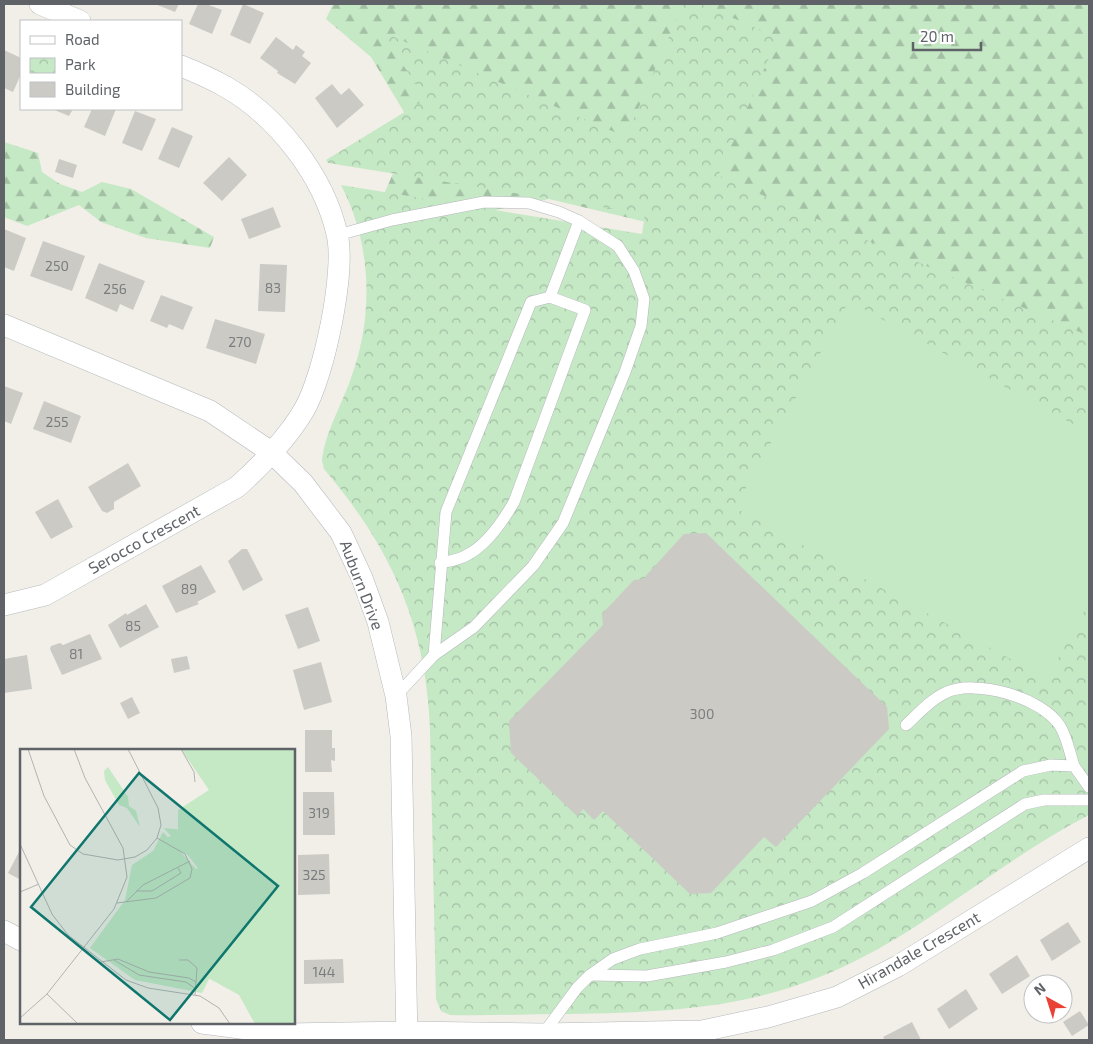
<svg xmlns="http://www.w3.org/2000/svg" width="1093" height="1044" font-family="'Exo 2',sans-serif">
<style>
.forest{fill:url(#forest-firs)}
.park{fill:url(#park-crowns)}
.garden{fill:#c5e8c5}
.building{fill:#cccac5}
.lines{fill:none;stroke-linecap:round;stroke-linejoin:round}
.service-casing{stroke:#b5b8bc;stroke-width:12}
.minor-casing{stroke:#b5b8bc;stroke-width:22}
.service{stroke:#fff;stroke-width:11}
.minor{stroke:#fff;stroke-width:21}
.labels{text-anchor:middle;stroke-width:4.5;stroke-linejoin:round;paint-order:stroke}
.number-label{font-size:14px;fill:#7a7d7f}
.street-label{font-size:16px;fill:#5f6368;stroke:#fff}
.inset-road{fill:none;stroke:#b3b3b1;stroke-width:1}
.view{fill:#0f766e;fill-opacity:0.15;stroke:#0f766e;stroke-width:2.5}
.inset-edge{fill:none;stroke:#5f6368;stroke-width:2.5}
</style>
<defs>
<pattern id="forest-firs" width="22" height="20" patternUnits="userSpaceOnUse" patternTransform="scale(1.25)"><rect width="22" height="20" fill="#c5e8c5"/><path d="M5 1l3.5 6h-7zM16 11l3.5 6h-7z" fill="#a3c0a4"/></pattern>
<pattern id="park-crowns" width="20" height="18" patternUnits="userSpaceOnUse" patternTransform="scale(1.25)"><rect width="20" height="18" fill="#c5e8c5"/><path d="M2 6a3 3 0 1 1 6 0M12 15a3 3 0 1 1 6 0" fill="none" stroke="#a3c0a4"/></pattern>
</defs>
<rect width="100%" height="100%" fill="#f1efe8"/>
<!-- forest -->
<g class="forest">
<polygon points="333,4 1089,4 1089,449 667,227 549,199 366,236 413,127 371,57 326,19"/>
<polygon points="4,142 38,153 42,172 60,184 82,192 102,182 131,189 214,237 210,248 146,238 101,222 79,205 27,226 4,217"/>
</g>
<!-- park -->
<path class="park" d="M683,4H700L778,37L718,176L1089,336V815C1015,853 951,908 878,949C772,1008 685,1012 567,1014C528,1014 489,1016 450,1015L441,1011L436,999L430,729C426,624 391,548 324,469L322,460C325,433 342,404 351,378C374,316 372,244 341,185L642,234L645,214L328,163L326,160L426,99L380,31L626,137Z"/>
<!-- garden -->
<polygon class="garden" points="849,301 1089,433 1089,602 1047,679 735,508"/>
<!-- building -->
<g class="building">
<polygon points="155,4 179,4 175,12"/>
<polygon points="198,4 206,4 222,10 212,34 189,24"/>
<polygon points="243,4 264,13 250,44 230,35"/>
<polygon points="276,37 293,50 296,45 305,52 302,56 311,63 295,84 277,73 278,71 260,58"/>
<polygon points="4,50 21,58 21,74 13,92 4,88"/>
<polygon points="332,84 341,95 349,88 364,105 337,128 315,98"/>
<polygon points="52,109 73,109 69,116"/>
<polygon points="92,109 116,109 105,136 84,127"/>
<polygon points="135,111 156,119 142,151 122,143"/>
<polygon points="172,127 193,136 179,168 158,159"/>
<polygon points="229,157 247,175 222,201 203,183"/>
<polygon points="59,159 77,165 73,178 55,172"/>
<polygon points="273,207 281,227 249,239 241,219"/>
<polygon points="4,229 26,238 14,271 4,267"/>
<polygon points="43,241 85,256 72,291 30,276"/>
<polygon points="99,263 145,281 133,310 120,304 117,312 85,298"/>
<polygon points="260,264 287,265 285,312 258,311"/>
<polygon points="161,295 193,307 183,330 169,324 167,328 150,321"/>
<polygon points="215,319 265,334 256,364 206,348"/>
<polygon points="4,386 23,393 11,424 4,421"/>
<polygon points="44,401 81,416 71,443 33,429"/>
<polygon points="128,463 141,486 114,502 114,509 107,513 102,511 88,487"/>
<polygon points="58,499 73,527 51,539 35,512"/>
<polygon points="706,533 887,707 889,729 776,847 764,837 711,893 690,894 603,811 594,820 583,809 577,816 511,753 509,721 603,625 602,614 634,580 643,579 684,534"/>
<polygon points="242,549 247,549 263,580 243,591 228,561"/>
<polygon points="201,565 216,592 197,602 199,604 176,613 162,586"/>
<polygon points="146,604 159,627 120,648 108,625 126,613 127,615"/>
<polygon points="308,607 320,641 298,649 285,615"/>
<polygon points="90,634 102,659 62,675 50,649 51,646 60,643 63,645"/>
<polygon points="27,655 32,689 4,693 4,659"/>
<polygon points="187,656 190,669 174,673 171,659"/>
<polygon points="321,662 332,702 304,710 293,670"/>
<polygon points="132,697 140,713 128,719 120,703"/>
<polygon points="305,730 332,730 332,748 335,748 335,761 331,760 332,772 305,772"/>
<polygon points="303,792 334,792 335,835 303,835"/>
<polygon points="21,848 21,880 8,873"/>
<polygon points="329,854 330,894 298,895 298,855"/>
<polygon points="1068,922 1081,942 1052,961 1040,940"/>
<polygon points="1017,955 1030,976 1002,994 989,974"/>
<polygon points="343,959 344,983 304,984 304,960"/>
<polygon points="966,989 978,1009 949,1029 937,1009"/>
<polygon points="1080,1011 1089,1025 1072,1036 1063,1022"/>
<polygon points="912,1022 921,1040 885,1040 883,1037"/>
</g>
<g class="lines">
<!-- service casing -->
<g class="service-casing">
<g id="service">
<polyline points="338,235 392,220 484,202 529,203 559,212 579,221 618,246 634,271 644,299 641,326 625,372 563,523 533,566 474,627 434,655 396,696"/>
<path d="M440,563C449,561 459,560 467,555C487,545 503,521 514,502L585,310L550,297"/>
<polyline points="434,655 446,512 531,302 550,297 579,221"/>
<path d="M906,725C918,714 930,700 945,693C975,678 1043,698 1060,726C1067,737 1070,754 1074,766"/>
<polyline points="590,975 647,976 726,962 773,950 833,927 1025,804 1044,800 1089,800"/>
<polyline points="543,1034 577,988 590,975 613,959 640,949 717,933 812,901 863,873 1023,771 1051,765 1074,766 1089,787"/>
</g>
</g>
<!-- minor casing -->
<g class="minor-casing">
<g id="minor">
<polyline points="40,4 80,21"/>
<polyline points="4,325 210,411 271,452 303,483 341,533 362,578 378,622 396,696 401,736 407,1040"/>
<path d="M4,605L45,595L237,487C260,467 289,436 304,410C324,376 346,271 337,234C324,176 277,116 226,87C212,79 196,72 181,66"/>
<polyline points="4,931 21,940"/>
<polyline points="202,1023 286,1034 407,1032 543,1034 702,1031 768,1017 837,997 898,966 1089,848"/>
</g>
</g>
<!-- service -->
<use href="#service" class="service"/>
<!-- minor -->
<use href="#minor" class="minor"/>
</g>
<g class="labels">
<!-- number labels -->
<g class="number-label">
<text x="57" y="271">250</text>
<text x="273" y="293">83</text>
<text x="115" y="294">256</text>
<text x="240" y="347">270</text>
<text x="57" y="427">255</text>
<text x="189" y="594">89</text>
<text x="133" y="631">85</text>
<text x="76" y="659">81</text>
<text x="702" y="719">300</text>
<text x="319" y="818">319</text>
<text x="314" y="880">325</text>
<text x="324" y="977">144</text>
</g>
<!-- street labels -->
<g class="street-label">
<text transform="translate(144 539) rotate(-29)" y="6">Serocco Crescent</text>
<text transform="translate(362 585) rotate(69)" y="6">Auburn Drive</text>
<text transform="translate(919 950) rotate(-30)" y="6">Hirandale Crescent</text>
</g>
</g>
<!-- overview -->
<g transform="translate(20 749)">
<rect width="275" height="275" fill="#f1efe8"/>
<path d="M161,0H275V275H235L219,246L181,225L180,122L168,106L141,92L158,83V61L189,41ZM88,18L108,48L109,57L116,62L120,78L107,59L99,56L85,31L84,22Z" fill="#c5e8c5"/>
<path d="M164,68L184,106L206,95L214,110L192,121L237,207L193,222L182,244L115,231L70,199L105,151L112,116L133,102L143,83L176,120L179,119L144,79L163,81Z" fill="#c5e8c5"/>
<path d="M196,151L218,205L182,219L160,165Z" fill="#c5e8c5"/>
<path class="inset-road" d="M8,0L24,47L50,96L63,105L98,111L115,108L127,101L137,89L141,76L138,59L108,0M161,0L174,23L175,33M0,95L32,165L48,186L106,231L128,239L180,247L199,259L210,275M116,142H132L161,124L158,119M0,143L19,135M106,153L123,136L170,112M97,154L136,149L170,129L172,120L165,105L137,89M94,211L119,226L166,233L176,240M159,211H168L177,219L176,233M81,213L98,210L129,223L169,229L176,233L175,246M27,245L58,275M0,269L27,245L94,160L107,128L103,99L65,29L54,0"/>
<path class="view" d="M119,24L258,137L150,271L11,158Z"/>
<rect width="275" height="275" class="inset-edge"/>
</g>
<!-- border -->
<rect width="1093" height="1044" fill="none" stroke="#5f6368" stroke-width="10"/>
<!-- legend -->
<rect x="20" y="20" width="162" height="90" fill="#ffffff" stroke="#bfc1c3"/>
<rect x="30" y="36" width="25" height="8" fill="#ffffff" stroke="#bfc1c3"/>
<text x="65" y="45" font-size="15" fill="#5f6368">Road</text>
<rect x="30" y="58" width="25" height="15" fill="url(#park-crowns)" stroke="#bfc1c3"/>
<text x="65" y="70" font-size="15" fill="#5f6368">Park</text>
<rect x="30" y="82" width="25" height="15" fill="#cccac5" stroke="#bfc1c3"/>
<text x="65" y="95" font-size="15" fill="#5f6368">Building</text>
<!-- north arrow -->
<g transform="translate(1048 999) rotate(321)"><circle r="24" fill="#ffffff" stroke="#bfc1c3"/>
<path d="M0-4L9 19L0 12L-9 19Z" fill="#ea4335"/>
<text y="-8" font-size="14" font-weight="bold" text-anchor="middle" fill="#5f6368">N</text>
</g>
<!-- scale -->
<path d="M913 42v8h68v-8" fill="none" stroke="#5f6368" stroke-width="2.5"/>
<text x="920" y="42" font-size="15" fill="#5f6368" stroke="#ffffff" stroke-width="4" paint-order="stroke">20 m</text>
</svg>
